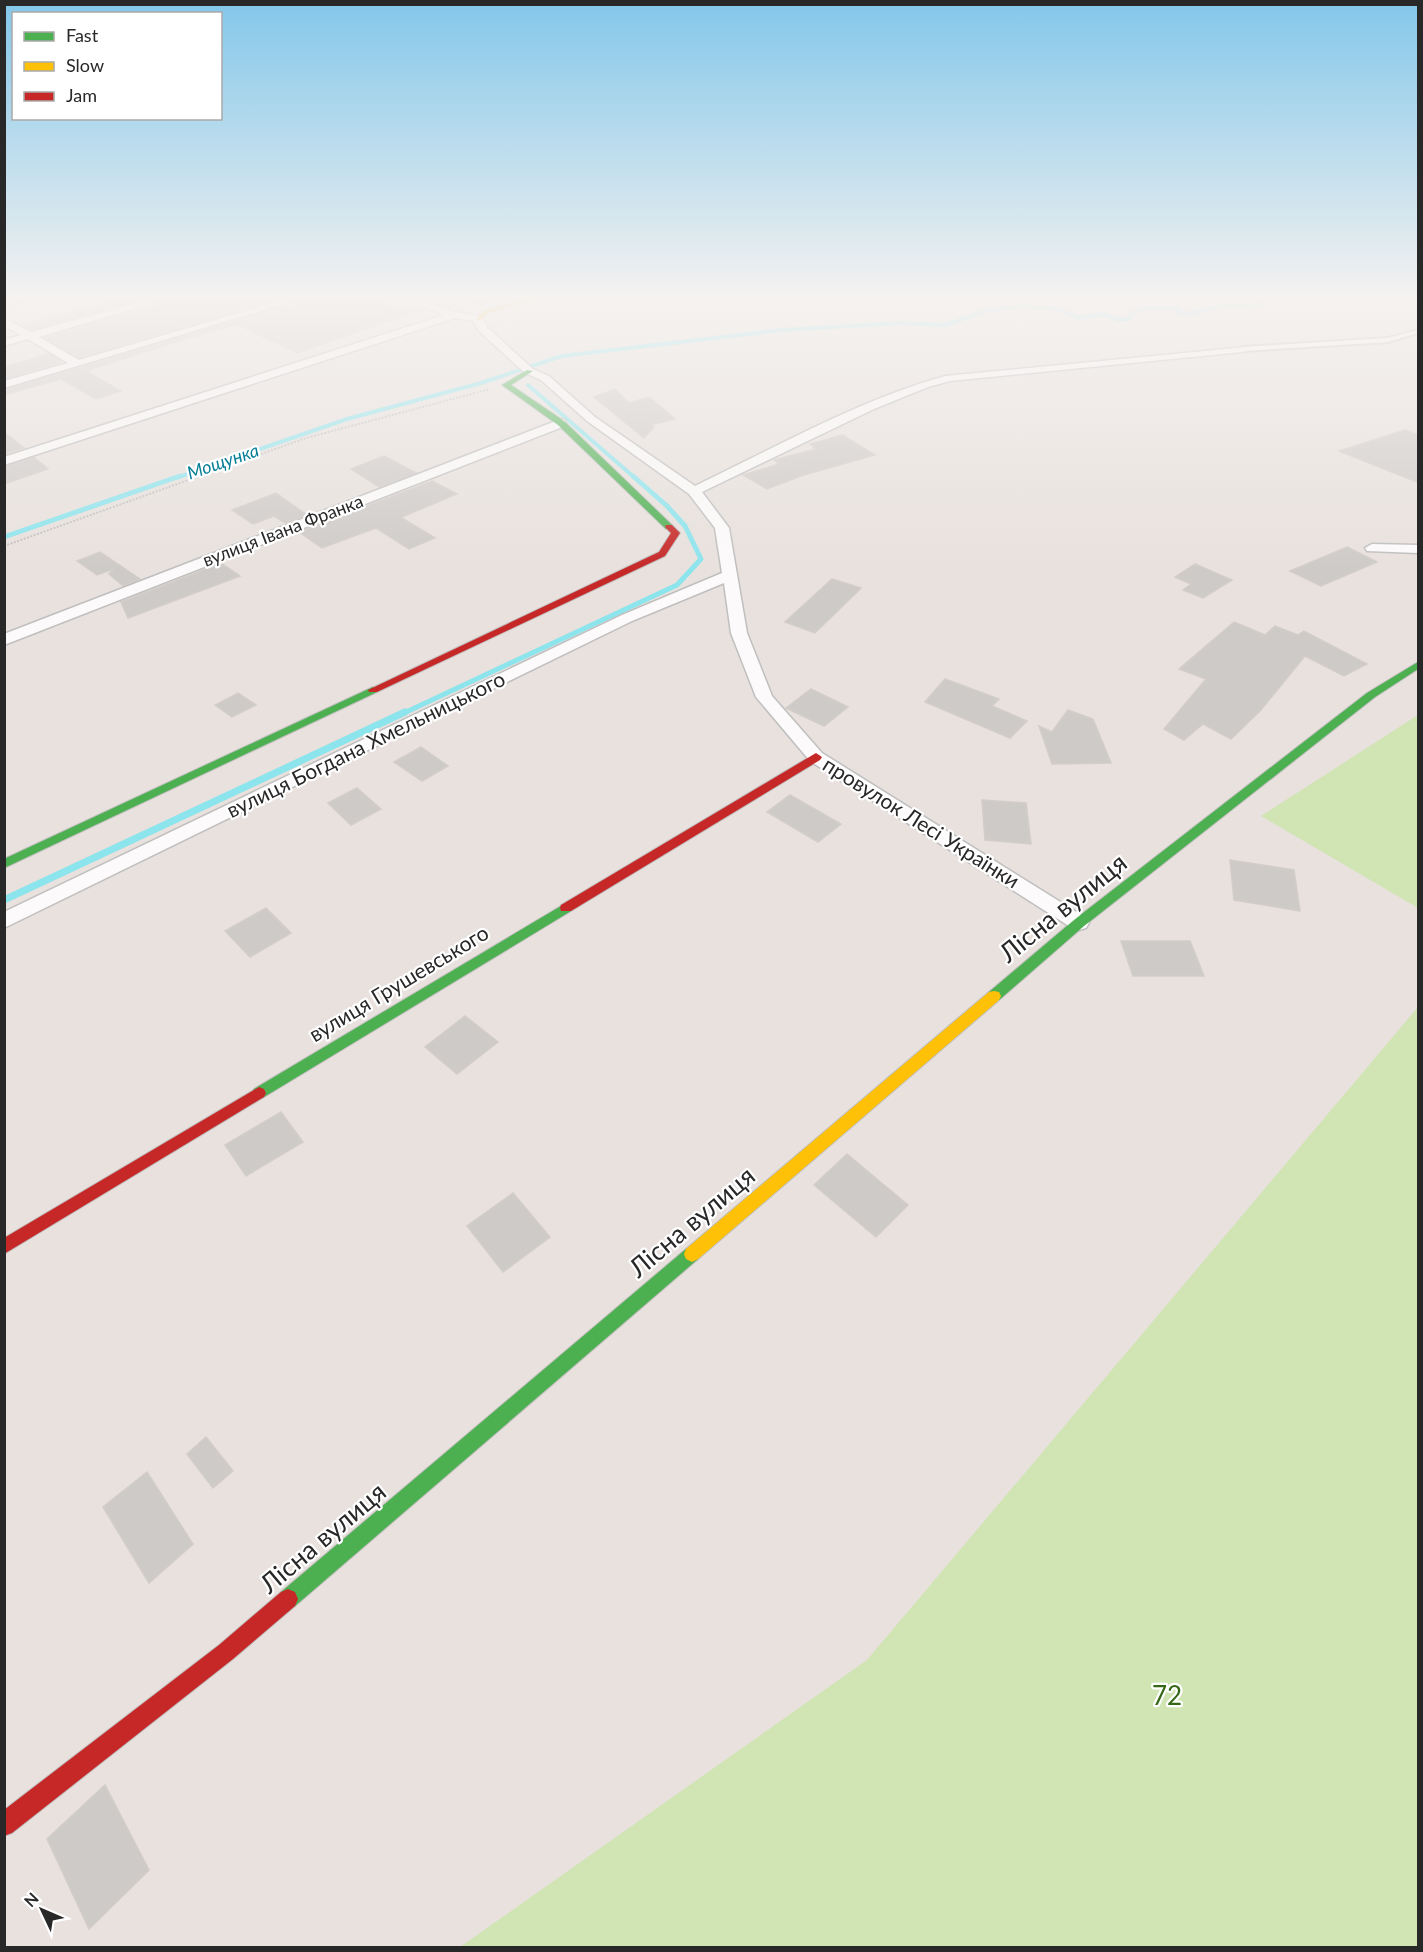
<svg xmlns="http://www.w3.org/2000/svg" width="1423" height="1952" font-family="Lato,sans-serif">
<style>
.green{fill:#d0e4b4}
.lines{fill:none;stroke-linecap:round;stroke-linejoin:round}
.stream-far2{stroke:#8ce4ed;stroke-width:4}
.stream-far1{stroke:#8ce4ed;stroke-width:5}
.stream{stroke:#8ce4ed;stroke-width:7}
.building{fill:#cecac7;stroke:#d3cdca;stroke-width:1.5}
.lane-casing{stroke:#c0bfbf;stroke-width:4}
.street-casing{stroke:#c0bfbf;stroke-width:3}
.fast-casing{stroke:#c0bfbf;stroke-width:2}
.slow-casing{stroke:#c0bfbf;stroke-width:2}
.jam-casing{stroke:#c0bfbf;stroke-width:2}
.path{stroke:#c3c2c2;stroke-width:2;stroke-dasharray:2 1.5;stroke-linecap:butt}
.lane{fill:#fcfafa;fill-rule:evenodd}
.street{fill:#fcfafa;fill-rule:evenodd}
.fast{fill:#4caf50;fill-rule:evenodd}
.slow{fill:#ffc107;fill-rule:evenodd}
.jam{fill:#c62828;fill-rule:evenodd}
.labels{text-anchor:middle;stroke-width:4.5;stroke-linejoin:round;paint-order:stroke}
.far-water-label{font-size:18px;font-style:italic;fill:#087e97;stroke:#fff}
.far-street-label{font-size:18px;fill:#282828;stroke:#fff}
.street-label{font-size:21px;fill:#282828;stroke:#fff}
.near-street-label{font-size:26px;fill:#282828;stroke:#fff}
.near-park-label{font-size:26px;fill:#356816;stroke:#fff}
</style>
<rect width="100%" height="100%" fill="#e8e1dd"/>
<!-- green -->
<g class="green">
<polygon points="449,297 527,297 479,306"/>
<polygon points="1418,715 1418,908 1261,816"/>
<polygon points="1418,1007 1418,1947 460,1947 867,1660"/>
</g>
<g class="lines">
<!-- stream-far2 -->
<g class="stream-far2">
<polyline points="528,385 635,478"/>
<polyline points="176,478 347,419 481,383 562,356 782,330 901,323 946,325 984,311 1019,306 1057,309 1079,318 1104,314 1118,320 1127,319 1138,309 1178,308 1178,312 1188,314 1223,306 1261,305 1266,298 1282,297"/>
</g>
<!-- stream-far1 -->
<g class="stream-far1">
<polyline points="4,537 180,476"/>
<polyline points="402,714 677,585 701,559 685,526 667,506 633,476"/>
</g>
<!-- stream -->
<polyline class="stream" points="4,900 405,712"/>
</g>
<!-- building -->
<g class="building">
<polygon points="126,297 151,297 31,330 25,325"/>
<polygon points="175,297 286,297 79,358 45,338 174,299"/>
<polygon points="309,297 365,297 417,311 297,353 238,325 186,339 86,371 121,391 96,399 61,379 4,395 4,390 308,299"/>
<polygon points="49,354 62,362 4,379 4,367"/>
<polygon points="615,389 629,403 649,397 675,419 651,425 654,427 644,438 594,397"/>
<polygon points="1405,430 1419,435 1419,483 1339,451"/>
<polygon points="4,432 24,448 4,454"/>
<polygon points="842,435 875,455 804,475 767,489 743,475 779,464 774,460 816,449 810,444"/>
<polygon points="384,456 416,473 379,487 351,469"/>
<polygon points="34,457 48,469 4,484 4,467"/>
<polygon points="432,481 457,494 404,516 402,518 435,538 409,549 376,528 322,548 299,532"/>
<polygon points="276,493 307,515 285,523 274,516 253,524 232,510"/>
<polygon points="1347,547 1377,562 1321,586 1290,571"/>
<polygon points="100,552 121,566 140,579 123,586 109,574 114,569 97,575 77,561"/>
<polygon points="221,563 240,576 128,618 121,602"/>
<polygon points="1195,564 1232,580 1203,598 1183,590 1191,584 1175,577"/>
<polygon points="832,579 861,588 815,633 785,622"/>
<polygon points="1234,622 1265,635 1275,626 1298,635 1304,631 1367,664 1344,676 1305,656 1260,711 1231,739 1203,724 1184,740 1164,729 1206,679 1179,669"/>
<polygon points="945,679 999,699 992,706 1027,721 1010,738 925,702"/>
<polygon points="811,689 848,707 824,726 786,708"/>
<polygon points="238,693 256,705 232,717 215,705"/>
<polygon points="1068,710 1093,719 1111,763 1052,764 1039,726 1052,732"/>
<polygon points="421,747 448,766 422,781 394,762"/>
<polygon points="357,788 381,809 351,825 328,803"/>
<polygon points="790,795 841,824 818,842 767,812"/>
<polygon points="982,800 1026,803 1031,844 985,840"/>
<polygon points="1230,860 1294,870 1300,911 1234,900"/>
<polygon points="266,908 291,933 250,957 225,931"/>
<polygon points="1121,941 1190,941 1204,976 1133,976"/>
<polygon points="465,1016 498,1042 457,1074 425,1047"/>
<polygon points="281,1112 303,1142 246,1176 225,1145"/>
<polygon points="847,1154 908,1205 876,1237 814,1185"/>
<polygon points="513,1193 550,1237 503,1272 467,1226"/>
<polygon points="206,1437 233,1471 213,1488 187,1454"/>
<polygon points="147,1472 193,1544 149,1583 103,1507"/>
<polygon points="105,1785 149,1870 89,1929 47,1839"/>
</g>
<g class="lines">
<!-- lane casing -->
<g class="lane-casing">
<polygon id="lane" points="1418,330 1418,333 1388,342 1242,351 1239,349 1242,347 1388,338"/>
</g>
<!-- street casing -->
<g class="street-casing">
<g id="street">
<polygon points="20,297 35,297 4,307 4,301"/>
<polygon points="158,297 173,297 39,337 79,360 293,297 307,297 4,388 4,381 68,363 28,339 4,346 4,340 21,335 4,326 4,318 31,332"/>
<path d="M395,297H409L456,312L483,317L487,327L533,369L549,376L595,417L695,486C776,447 859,400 945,376L1246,347V351L1242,352L950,381L928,387L874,409L702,492L729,528L747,633L772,696L822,753L1086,918L1089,923L1086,928L1079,930L1072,928L810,761L756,697L731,633L724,583L632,621L4,928V912L622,615L722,573L715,528L689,494L587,421L541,380L525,373L479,331L473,321L455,318L4,465V457L444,315Z"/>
<polygon points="561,419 565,420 565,426 4,645 4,634"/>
<polygon points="1372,544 1418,545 1418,553 1367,551 1365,548"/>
</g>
</g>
<!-- fast casing -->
<g class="fast-casing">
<g id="fast">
<polygon points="527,370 533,371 511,385 564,421 672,525 672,529 666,529 558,425 502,385"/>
<polygon points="1418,662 1418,669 1375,697 1084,926 999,1000 989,1000 987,996 989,992 1074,920 1367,693"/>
<polygon points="373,687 378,690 377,692 4,868 4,859"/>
<polygon points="566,903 571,905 572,908 571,911 264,1097 259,1099 254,1097 252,1093 254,1089"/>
<polygon points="692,1246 698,1249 700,1254 698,1259 295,1606 288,1609 281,1606 278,1599 281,1592 686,1249"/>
</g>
</g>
<!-- slow casing -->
<g class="slow-casing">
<g id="slow">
<polygon points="536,297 545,297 488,313 481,320 476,319 484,311"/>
<polygon points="994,991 999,992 1001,996 999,1000 698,1259 692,1262 686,1259 684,1254 686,1249 989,992"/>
</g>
</g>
<!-- jam casing -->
<g class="jam-casing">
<g id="jam">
<polygon points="666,525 672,525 680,533 665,556 377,692 369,692 368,690 659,552 671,533 665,527"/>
<polygon points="816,753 822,757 820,760 571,911 561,911 560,908 561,905"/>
<polygon points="259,1087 264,1089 266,1093 264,1097 4,1254 4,1238"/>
<polygon points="288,1589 295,1592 298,1599 295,1606 233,1659 12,1833 4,1836 4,1810 219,1645 281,1592"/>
</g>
</g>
<!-- path -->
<polyline class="path" points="4,546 306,438 490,389"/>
<!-- lane -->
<use href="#lane" class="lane"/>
<!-- street -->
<use href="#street" class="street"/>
<!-- fast -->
<use href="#fast" class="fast"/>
<!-- slow -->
<use href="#slow" class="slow"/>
<!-- jam -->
<use href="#jam" class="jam"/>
</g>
<!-- sky -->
<linearGradient id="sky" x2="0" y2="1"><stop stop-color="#83c7ea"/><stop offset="0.52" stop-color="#f5f2f0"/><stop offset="1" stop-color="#f5f2f0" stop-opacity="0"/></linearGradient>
<rect width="1423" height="570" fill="url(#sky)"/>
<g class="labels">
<!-- far-water labels -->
<g class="far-water-label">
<text transform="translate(223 462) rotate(-19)" y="6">Мощунка</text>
</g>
<!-- far-street labels -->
<g class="far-street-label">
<text transform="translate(283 531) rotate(-21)" y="6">вулиця Івана Франка</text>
</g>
<!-- street labels -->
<g class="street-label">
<text transform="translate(366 745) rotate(-26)" y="7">вулиця Богдана Хмельницького</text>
<text transform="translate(921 823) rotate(32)" y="7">провулок Лесі Українки</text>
<text transform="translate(399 984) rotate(-31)" y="7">вулиця Грушевського</text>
</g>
<!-- near-street labels -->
<g class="near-street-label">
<text transform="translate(1063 908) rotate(-39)" y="9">Лісна вулиця</text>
<text transform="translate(692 1222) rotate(-40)" y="9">Лісна вулиця</text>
<text transform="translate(323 1538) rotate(-40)" y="9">Лісна вулиця</text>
</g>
<!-- near-park labels -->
<g class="near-park-label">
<text x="1167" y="1705">72</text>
</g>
</g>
<!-- border -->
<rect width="1423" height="1952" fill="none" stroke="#282828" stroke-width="12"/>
<!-- legend -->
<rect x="12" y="12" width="210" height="108" fill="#ffffff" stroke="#a9a9a9" stroke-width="1.5"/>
<rect x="24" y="32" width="30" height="9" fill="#4caf50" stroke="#a9a9a9" stroke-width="1.5"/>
<text x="66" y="42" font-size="18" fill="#282828">Fast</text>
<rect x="24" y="62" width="30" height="9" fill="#ffc107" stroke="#a9a9a9" stroke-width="1.5"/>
<text x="66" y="72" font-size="18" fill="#282828">Slow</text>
<rect x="24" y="92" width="30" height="9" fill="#c62828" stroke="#a9a9a9" stroke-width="1.5"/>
<text x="66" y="102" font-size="18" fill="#282828">Jam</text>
<!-- north arrow -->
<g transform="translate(42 1910) rotate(314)" stroke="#ffffff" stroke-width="4.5" paint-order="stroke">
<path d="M0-4.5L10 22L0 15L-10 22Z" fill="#282828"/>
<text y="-9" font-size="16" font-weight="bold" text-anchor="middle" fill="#282828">N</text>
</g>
</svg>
